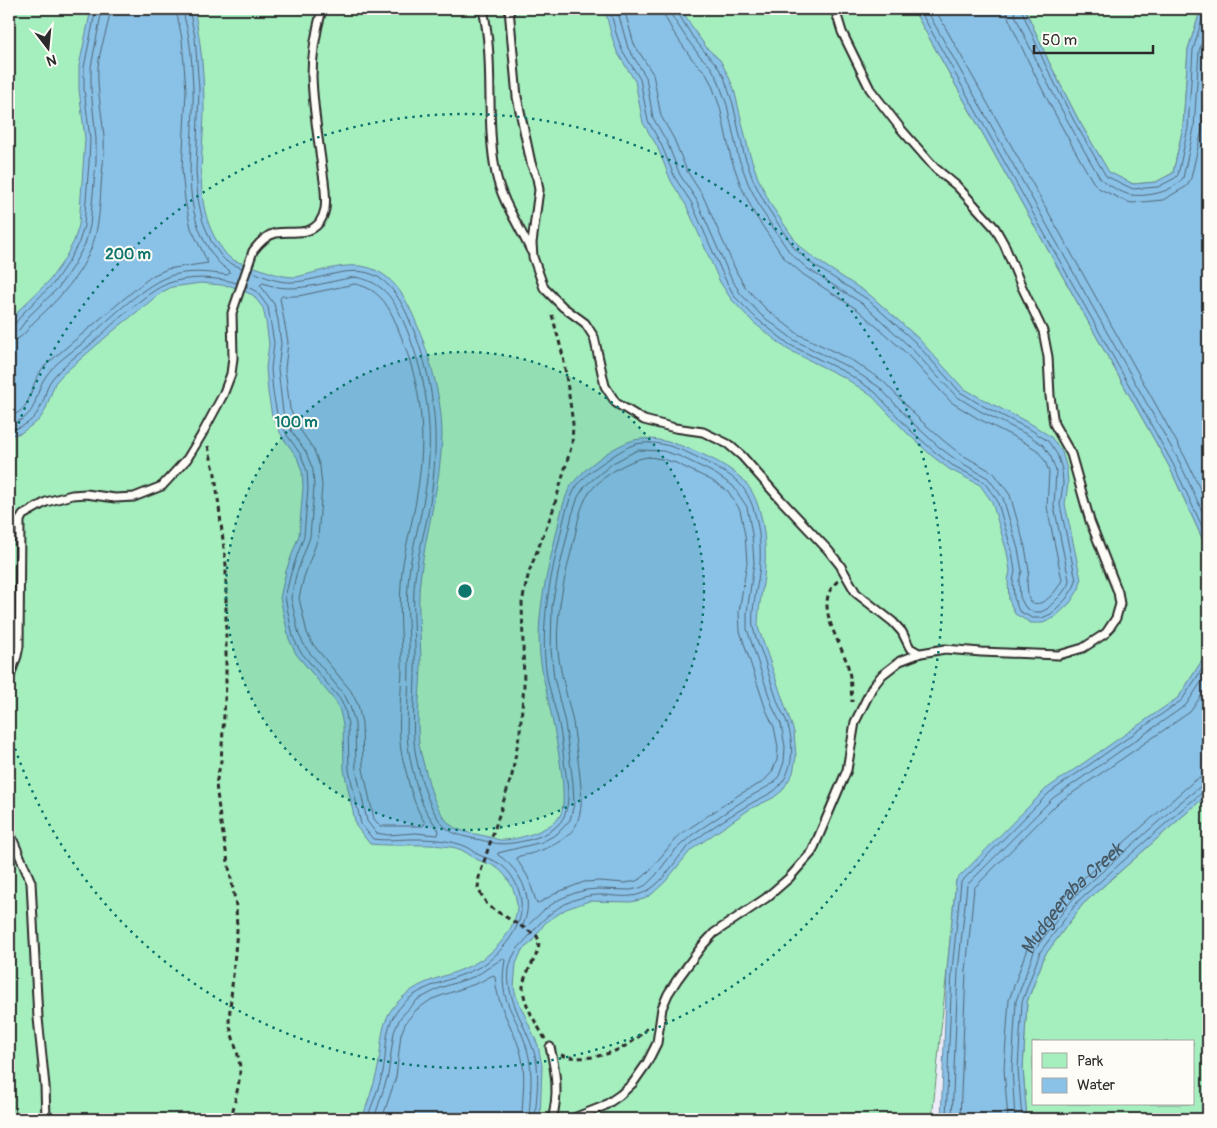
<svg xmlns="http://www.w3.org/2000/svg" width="1217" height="1128" font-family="Pangolin,sans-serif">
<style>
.green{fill:#a5eebd;stroke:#688c74;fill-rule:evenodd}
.water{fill:#89c1e7;stroke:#63859c}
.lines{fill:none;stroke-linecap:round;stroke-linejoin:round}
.shore{stroke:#516776;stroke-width:1}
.lane-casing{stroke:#2b2b2b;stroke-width:11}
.path{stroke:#2b2b2b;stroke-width:3;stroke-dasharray:5 4;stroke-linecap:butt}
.lane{stroke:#fdfcf7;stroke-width:7}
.ring{fill:none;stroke:#0f766e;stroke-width:2.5;stroke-dasharray:2.5 5}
.labels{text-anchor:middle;stroke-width:4;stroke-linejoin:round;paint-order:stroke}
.water-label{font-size:19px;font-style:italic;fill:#475863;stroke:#fdfcf7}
.centre{fill:#0f766e;stroke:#fdfcf7;stroke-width:2.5}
.ring-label{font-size:15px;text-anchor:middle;font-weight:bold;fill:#0f766e;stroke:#fdfcf7;stroke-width:4;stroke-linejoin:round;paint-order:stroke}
</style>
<rect width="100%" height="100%" fill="#eeecf8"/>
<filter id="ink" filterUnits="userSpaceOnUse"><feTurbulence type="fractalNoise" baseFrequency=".02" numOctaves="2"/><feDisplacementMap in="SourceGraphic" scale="10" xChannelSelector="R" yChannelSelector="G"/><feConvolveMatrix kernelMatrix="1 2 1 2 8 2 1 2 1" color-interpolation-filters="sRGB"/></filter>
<g filter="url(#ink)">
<!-- green -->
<g class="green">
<polygon points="9,9 913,9 1169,466 1208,551 1208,651 1179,697 956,880 932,1119 9,1119"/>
<polygon points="1025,9 1201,9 1188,49 1183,127 1173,173 1156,182 1133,184 1109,173 1078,119 1049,62"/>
<path d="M1208,794V1119H1027L1023,1069L1027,1002L1045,955L1083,904ZM1033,1042H1193V1104H1033Z"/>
</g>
<!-- water -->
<g class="water">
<path d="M91,9H194C201,42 204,74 204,108C204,152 192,202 218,243C222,248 225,254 230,258C237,263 247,264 255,267C269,272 280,277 296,277C320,272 351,259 375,270C398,280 409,305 418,327C431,361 442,399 442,435C441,486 425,532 420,581C417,608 421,636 421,663C421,689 416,717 419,744C421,756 425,768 428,780C432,795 436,807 446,820C454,832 472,833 485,836C490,837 495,839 500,840C516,841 551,830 560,816C573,792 543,687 540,656C536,616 546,577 555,539C559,522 562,504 569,489C580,470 618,441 640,439C667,436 721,459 741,478C748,484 754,494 757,503C765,523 767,554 764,576C762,593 758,609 758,627L794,732L796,757L793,773L782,791L773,798L750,809L691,850L665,882L652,894L644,899L631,902L589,901L566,909L545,923L531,943L522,950L516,964L514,987L516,996L538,1045L542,1066L540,1119H362C367,1104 373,1088 377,1072C382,1052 379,1028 391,1010C418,974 449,981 482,959C498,949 516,927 517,907C517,892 507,873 494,866C488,863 482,862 476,859C469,855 464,850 456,848C428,842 398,847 370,844L356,826L344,770L343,725L340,711L336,702L296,654L289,639L280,598L286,571L299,535L303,487L302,472L297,457L283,438L272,416L268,392L266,368L269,344L266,322L263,308L253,295L231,286L201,283L172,287L162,292L113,331L62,375L55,383L45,411L39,420L21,433L9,436V325L20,309L49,281L64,260L74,241L79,225L85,139L79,89V66Z"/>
<polygon points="605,9 681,9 696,33 707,48 720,60 728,75 734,89 749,152 758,178 771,205 799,246 815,259 870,295 918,338 963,388 986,401 1033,425 1051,437 1062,452 1067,469 1068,484 1065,504 1081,580 1079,589 1070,603 1054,618 1043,623 1031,623 1015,614 1009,600 1008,580 1010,571 1007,552 992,502 980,485 949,469 932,456 906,432 872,396 845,378 787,349 754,323 731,299 720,282 686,205 671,181 657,146 643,123 635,81 617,52 611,34"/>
<polygon points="913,9 1025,9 1049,62 1078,119 1109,172 1133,184 1156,182 1173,173 1183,127 1188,49 1201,9 1208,9 1208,551 1169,466"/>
<polygon points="1208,651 1208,794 1083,904 1045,955 1027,1002 1023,1069 1027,1119 941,1119 947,970 956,880 1046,789 1179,697"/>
</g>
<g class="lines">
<!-- shore -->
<g class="shore">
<polyline points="189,9 195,37 199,89 196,171 198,199 203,222 211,241 221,256 227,262 242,268"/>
<polyline points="610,9 616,33 622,50 640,79 648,121 661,144 675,178 691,202 725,279 735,297 757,319 790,345 847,373 875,392 909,429 935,452 952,465 984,482 997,500 1012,551 1015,571 1013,581 1014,598 1019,611 1032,618 1042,618 1051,614 1066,599 1074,587 1076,580 1060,505 1063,484 1062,469 1057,454 1048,441 1031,430 983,406 960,392 914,341 867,299 812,264 795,249 767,207 753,180 744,154 733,104 724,77 716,64 704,51 692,36 678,13 677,9"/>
<polyline points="617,9 628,48 646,77 653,118 667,142 680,175 696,199 730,276 740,293 761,315 794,340 850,368 879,387 914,424 939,447 955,459 988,478 1003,498 1018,549 1022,571 1019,581 1020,597 1025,607 1033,612 1041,612 1047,609 1061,595 1068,585 1069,580 1054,506 1056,471 1051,457 1043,445 1028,435 980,411 956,396 909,346 863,304 808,269 790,253 762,211 748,183 738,156 727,105 718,80 711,67 699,55 687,39 672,16 671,9"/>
<path d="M624,9L634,44L653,74L661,116L674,139L687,171L703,196L737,273L746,288L766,309L798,334L853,361L883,381L919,419L944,441L959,453L994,473L1010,495L1025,547L1029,571L1027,582L1028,595L1030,602C1043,609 1057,591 1062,580L1047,507L1049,472L1045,461L1037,450L1024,442L977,418L951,402L904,351L858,310L804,275L784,258L755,215L741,186L731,158L720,107L711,83L705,72L692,59L674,33L665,17L664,9"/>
<polyline points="919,9 1173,464 1208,539"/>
<polyline points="926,9 1179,461 1208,524"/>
<polyline points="935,9 1185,457 1208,506"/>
<path d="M1007,9L1008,17C1033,74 1062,129 1093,182L1100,189L1125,201L1132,203L1163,200L1187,186L1191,178L1202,130L1206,53L1208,46"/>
<path d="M1014,9L1015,15C1040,71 1069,125 1100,178C1105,184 1124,194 1131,195C1148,197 1173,192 1183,178L1194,128L1199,51L1208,23"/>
<polyline points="1021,9 1045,64 1074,121 1106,176 1133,189 1158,187 1175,178 1178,175 1188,128 1193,50 1205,9"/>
<path d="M251,271C265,277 278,283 293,282C321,281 351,262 378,277C397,289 406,311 414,331C436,387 440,443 430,502C426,528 418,552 415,578C412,603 415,629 415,654C416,683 412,713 414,742C416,765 429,818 450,831C459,836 471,838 481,840C493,843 500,845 513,843C533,840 560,833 566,811C570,797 567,782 565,768C563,753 562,739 559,724C556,710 551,696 548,682C539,634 548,588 559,541C563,524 566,505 575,489C582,477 595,468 607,460C616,454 626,447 636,444C663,438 695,455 718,469C725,472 731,476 737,481C758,500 763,546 759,573C757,591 751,609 753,627C755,638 760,648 764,658C768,672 772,686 777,700C779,707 783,713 786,720C795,743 795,774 774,791C765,797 754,801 745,807C727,818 707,830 691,844C675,858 666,881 647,891C633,899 619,896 604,895C573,894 548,911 530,935C526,940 520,945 516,951C492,988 532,1028 537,1065C539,1083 536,1101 535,1119"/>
<path d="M355,277C386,282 396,303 407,330C429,385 435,440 424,498C419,526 410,555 408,584C406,610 410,637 409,663C409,687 407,711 407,735C408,755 416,787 423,805C427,814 434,823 439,831L438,835L415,833L388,835L376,833L367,821L356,769L355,724L350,706L345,696L306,648L299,635L291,598L296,575L310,537L314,488L313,470L306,452L292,432L283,412L278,369L281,344L278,320L274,304L260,285L263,283C293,295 324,282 355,277Z"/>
<path d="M355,284C381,289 390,308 399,331C422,387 427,434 417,494C413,524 402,554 401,584C399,611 402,637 402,664C402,692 397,723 401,751C403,762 407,773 409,784C413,798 417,810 425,823L423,826H380L374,819L363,769L362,723L358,705L351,691L312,643L307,633L299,598L304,577L318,538L322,486L320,467L314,450L299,428L290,409L285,369L288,342L280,298L282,296H298Z"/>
<path d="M246,286L257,292L268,307L274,343L271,369L273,392L277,414L287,435L301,455L307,471L308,488L304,536L291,573L285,597L293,637L300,651L340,699L345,709L348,725L349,770L361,824L373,839C387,841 400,839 414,839C430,839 452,840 467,847C471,849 475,852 479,855C486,858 494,860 500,864C514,874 523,894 521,911C520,930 499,955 483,965C453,983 416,982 395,1014C384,1030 387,1053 383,1072C379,1088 372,1104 367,1119"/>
<polyline points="9,327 14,325 24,312 53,284 68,262 79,242 84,226 89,162 90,139 84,89 84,67 96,9"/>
<polyline points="9,333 19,330 29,316 58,288 73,266 85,244 90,226 96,162 96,139 91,89 91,67 102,9"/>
<path d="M9,341C24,340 27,328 37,319C59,299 82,274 92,246C99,227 100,206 101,186C102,170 105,153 104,137C102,114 97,91 98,68C99,48 109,29 110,9"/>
<path d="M9,416C31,412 29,390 39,374C41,369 45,366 49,362L138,287L152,276L167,269L208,263L191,228L185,200L182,171L186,90L182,39L176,9"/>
<path d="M9,424C40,418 32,396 46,376C55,363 70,353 83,343C105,323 140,288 167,277C185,270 208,272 227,275L230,273L229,270C220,266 214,257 209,249C178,200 195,141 193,88C192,72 192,55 189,39C188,29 184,19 183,9"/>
<path d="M9,430C29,427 39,415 45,396C46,390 48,384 52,379C62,366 76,356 89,346C109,328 145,292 169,283C189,276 217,277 237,283"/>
<path d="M638,450L663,451L679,456L714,473L733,486L747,507L752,534L754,563L747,613V629L773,708L781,724L785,747L784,762L779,776L774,783L744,800L693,834L674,851L656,875L646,885L640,888L630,890L598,889L586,890L575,893L560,899L545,909L525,928L523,925C535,899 521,870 498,855V853L542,842L557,834L570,820L574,804L573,783L565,723L554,678L551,650L552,606L558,574L572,515L578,497L585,486L613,463Z"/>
<path d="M649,457L662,459L676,463L711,480L728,491L740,510L745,535L747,563L739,612L740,631L766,710L774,727L778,747L777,760L772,772L763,782L740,794L678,836L650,870L642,878L636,881L625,883L599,881L584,882L558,892L537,904L528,877L516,858C520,855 525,855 530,854C546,849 570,840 577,823C584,805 581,787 579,768C577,753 575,737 573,722C568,699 561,676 558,652C555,614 565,576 574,540C577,527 579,512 585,500C593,481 629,458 649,457Z"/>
<path d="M374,1119L388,1075L394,1032L400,1018L417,1000L440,988L476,976L503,958L505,960C497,1004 517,1012 527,1049C534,1073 530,1095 529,1119"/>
<path d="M382,1119L396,1077L401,1034L406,1022L416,1010L432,999L478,983L493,975L495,977C497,1007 511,1023 520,1050C527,1073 522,1096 522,1119"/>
<polyline points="946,1119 952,970 961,882 1049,793 1182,700 1208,660"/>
<polyline points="952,1119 958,971 967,885 1053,798 1186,705 1208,672"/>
<polyline points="960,1119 966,971 974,888 1058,803 1190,712 1208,686"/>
<path id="s1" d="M1008,1119L1004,1069L1009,1000L1028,946L1070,890L1194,781L1200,778L1208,777"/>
<polyline points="1015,1119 1012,1069 1016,1001 1035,949 1075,896 1177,805 1201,786 1208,784"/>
<polyline points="1022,1119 1018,1069 1022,1002 1040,952 1079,900 1181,810 1203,792 1208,790"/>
</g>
<!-- lane casing -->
<g class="lane-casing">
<g id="lane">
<path d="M483,9C495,63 485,119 496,174C502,202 519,225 531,251"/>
<polyline points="509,9 517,97 531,163 537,178 539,190 532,243 533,257 544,288 563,307 585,323 594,337 605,386 616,403 644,420 675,428 703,432 728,444 742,456 780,499 828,550 840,565 856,593 893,622 902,632 910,648 919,653"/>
<polyline points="9,530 20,520"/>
<path d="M9,679L17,656L19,646L20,520L23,515L46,502L72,495L86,494L115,498L134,497L162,486L187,459L201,436L223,395L231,374L233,358L232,313L253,251C259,243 266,235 276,233C292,230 307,237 319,223C322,219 324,214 325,209C327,196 324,181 322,167C318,137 313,107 312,76C312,53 316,31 322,9"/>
<polyline points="9,831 31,882 38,1018 45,1086 46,1119"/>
<path d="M550,1047C556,1072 559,1095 552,1119"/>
<polyline points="571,1119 604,1106 620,1095 633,1083 647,1063 657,1043 662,1008 668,994 677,980 702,946 714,933 766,898 789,878 812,852 847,770 855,722 872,688 882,675 900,661 921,653 945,649 981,652 1059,655 1083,648 1106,633 1116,618 1120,604 1118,592 1090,521 1071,454 1054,424 1050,396 1048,357 1043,331 1021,285 1004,244 995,228 957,186 935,168 901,129 870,89 842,32 835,9"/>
</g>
</g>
<!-- path -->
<g class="path">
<path d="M208,446L215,474L226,565V684L221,761L216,784L220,818L236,906L237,930L229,1020C231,1037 240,1054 240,1071C239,1087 234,1104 231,1119"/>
<path d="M838,581C812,602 839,639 847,663C851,676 851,689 852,702"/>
<path d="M545,1039C537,1024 524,1006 523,988C523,970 545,953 537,936L488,906L478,889L479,877L512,775L520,731L524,685L522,602L529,572L553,510L572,444L573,424L570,402L563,356L551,311"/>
<path d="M561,1055C590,1064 629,1051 648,1027"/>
</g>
<!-- lane -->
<use href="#lane" class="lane"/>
</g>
</g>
<!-- distance rings -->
<circle cx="465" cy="591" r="239" fill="#0f766e" fill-opacity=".12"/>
<g class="ring">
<circle cx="465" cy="591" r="239"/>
<path d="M9 452A477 477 0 1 1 9 730"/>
</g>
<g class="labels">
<!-- water labels -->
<g class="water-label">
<text dy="7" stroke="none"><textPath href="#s1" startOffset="241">Mudgeeraba Creek</textPath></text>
</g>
</g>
<circle cx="465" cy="591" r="8" class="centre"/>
<g class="ring-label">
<text x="128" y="259">200 m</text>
<text x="296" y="427">100 m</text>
</g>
<!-- margin -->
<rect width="1217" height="1128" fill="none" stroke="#fdfcf7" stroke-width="30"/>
<rect x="15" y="15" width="1187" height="1098" fill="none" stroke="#2b2b2b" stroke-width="2" filter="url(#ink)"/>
<!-- legend -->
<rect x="1032" y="1040" width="162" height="65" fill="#fdfcf7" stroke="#a9a8a5"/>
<rect x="1042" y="1053" width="25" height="15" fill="#a5eebd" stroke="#a9a8a5"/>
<text x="1077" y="1066" font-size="15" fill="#2b2b2b">Park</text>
<rect x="1042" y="1078" width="25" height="15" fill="#89c1e7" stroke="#a9a8a5"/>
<text x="1077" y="1090" font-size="15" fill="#2b2b2b">Water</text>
<!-- north arrow -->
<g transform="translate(48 48) rotate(164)" stroke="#fdfcf7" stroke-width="4" paint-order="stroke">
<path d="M0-4L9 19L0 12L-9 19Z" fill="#2b2b2b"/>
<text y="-8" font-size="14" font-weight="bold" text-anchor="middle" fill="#2b2b2b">N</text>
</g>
<!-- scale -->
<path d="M1034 45v8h119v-8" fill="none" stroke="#2b2b2b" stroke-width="2.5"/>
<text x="1042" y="45" font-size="15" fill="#2b2b2b" stroke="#fdfcf7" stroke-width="4" paint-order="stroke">50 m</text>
</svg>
